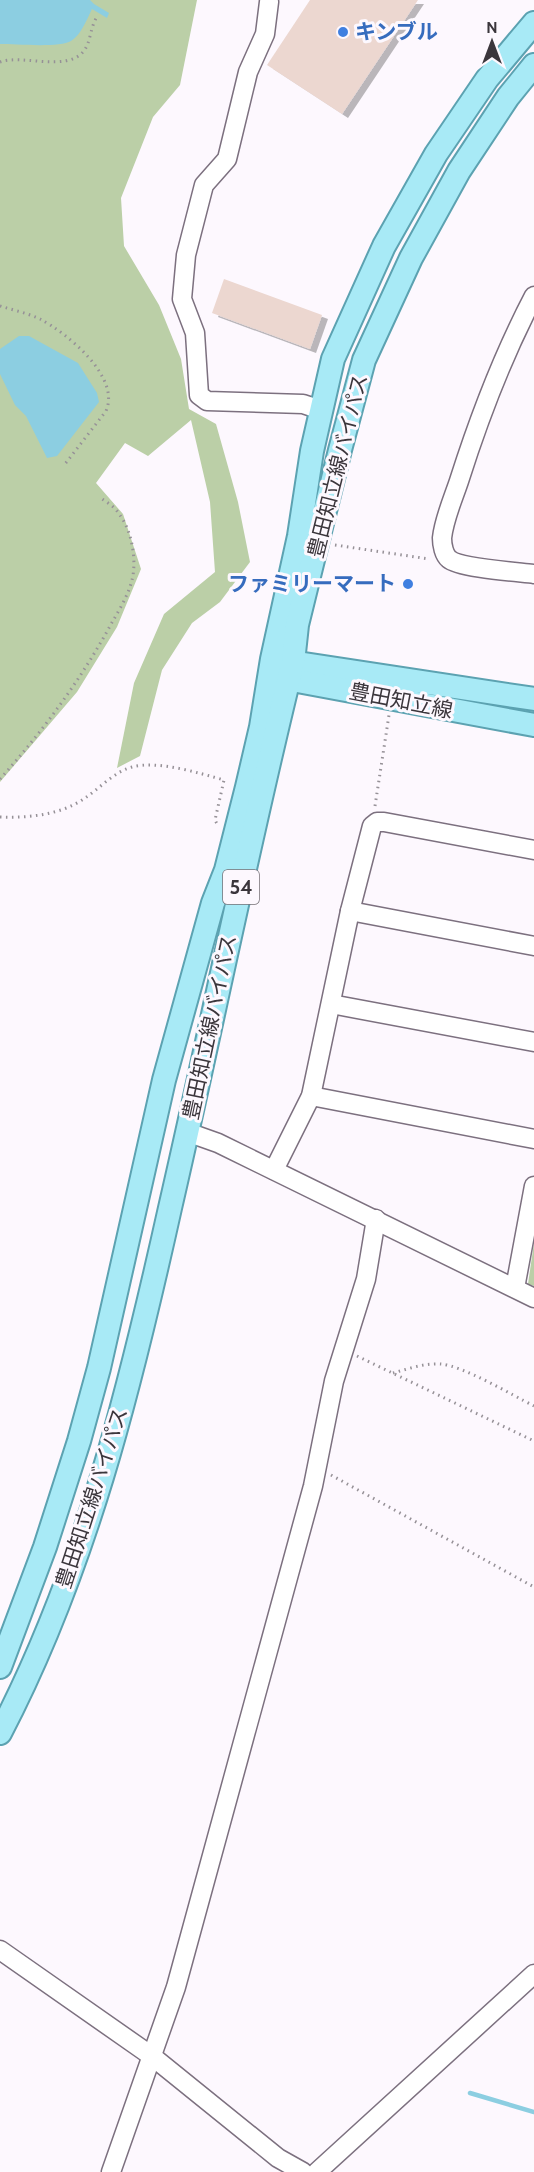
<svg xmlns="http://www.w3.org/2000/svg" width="534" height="2172" font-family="Cabin,'Noto Sans JP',sans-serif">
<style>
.green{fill:#bbcfa7}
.water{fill:#8ccee1}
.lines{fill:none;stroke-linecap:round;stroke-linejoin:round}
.stream{stroke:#8ccee1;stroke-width:4.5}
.building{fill:#ecd7d0;filter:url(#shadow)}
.minor-casing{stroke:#7c707f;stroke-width:21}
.major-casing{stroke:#5ca2b1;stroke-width:26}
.path{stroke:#969197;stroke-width:3;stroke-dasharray:1.5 4.5;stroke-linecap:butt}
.minor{stroke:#fff;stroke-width:18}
.major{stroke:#a8eaf6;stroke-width:22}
.shop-dot{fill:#3f7fe0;stroke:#fdf8fe;stroke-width:2}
.labels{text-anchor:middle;stroke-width:6;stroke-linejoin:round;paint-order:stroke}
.shield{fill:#fdf8fe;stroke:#757076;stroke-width:1.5}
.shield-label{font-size:20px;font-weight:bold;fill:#3b363c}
.shop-label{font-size:21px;font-weight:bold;fill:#366cbe;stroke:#fdf8fe;text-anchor:start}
.street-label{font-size:21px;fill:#3b363c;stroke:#fdf8fe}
</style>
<defs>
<filter id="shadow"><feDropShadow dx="6" dy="4" stdDeviation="0" flood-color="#0004"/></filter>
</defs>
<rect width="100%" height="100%" fill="#fdf8fe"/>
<!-- green -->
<g class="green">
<polygon points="0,0 197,0 180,85 153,117 121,198 124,246 159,305 181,359 189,409 216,424 238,502 250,562 220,602 192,623 162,670 140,756 117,768 134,683 164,614 215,572 210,502 191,420 148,456 125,443 96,483 123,514 141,569 117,627 77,692 0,782"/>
<polygon points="534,1243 534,1286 528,1284"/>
</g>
<!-- water -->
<g class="water">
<path d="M0,0H90L94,4L109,13L107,18L92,9C87,19 81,35 71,41C60,48 15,44 0,44Z"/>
<polygon points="19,336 29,336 78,363 97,393 99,402 57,456 47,458 26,416 15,405 0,374 0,349"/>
</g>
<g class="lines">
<!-- stream -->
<polyline class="stream" points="470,2093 534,2112"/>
</g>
<!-- building -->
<g class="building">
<polygon points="310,0 418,0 342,114 267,65"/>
<polygon points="224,279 322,315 310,349 212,313"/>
</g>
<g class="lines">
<!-- minor casing -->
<g class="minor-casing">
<g id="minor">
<polyline points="269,2 265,34 248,72 227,159 204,185 186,255 182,299 195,333 199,395 207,401 303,404 321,410"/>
<path d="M534,296C503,355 479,418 459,481C453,499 444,519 442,538C442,545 444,555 449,559C459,568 518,572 534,574"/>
<polyline points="350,911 534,946"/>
<polyline points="331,1004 534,1042"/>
<polyline points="311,1096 534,1139"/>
<polyline points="187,1132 218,1143 534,1298"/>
<polyline points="274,1170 311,1096 350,911 372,826 377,822 384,822 534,850"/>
<polyline points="515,1288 534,1186"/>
<polyline points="0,1950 153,2057 278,2158 303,2172"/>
<polyline points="111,2172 176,1987 313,1486 334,1381 366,1279 376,1219"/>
<polyline points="317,2172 534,1974"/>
</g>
</g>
<!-- major casing -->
<g class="major-casing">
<g id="major">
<polyline points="278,660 534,699"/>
<polyline points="276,677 534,725"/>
<polyline points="0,1667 45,1547 79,1441 99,1368 164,1080 213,903 226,870 247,787 261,727 272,659 299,536 312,451 333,359 384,246 436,154 487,79 534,23"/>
<path d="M0,1733C86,1568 130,1388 170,1208C212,1026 248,843 293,662L297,625L340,450L364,360L411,258L459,171L508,97L534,65"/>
</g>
</g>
<!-- path -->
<g class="path">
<path d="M0,62C22,54 65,72 83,52C91,43 90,27 97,17"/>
<path d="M0,306C13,310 27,313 40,319C67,333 121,377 106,411L65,464"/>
<polyline points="335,545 429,559"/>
<path d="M0,779C42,732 80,681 110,626C118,612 128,596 132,580C137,561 132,530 119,514C115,507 108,503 102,499"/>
<polyline points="375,806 389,715"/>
<path d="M0,817C29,818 61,815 85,798C100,788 114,772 132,767C157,760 199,773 224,780L215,820L218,826"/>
<polyline points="357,1356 534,1441"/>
<path d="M393,1373C408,1369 424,1363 440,1364C462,1365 512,1395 534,1406"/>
<polyline points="331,1475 534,1587"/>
</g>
<!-- minor -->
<use href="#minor" class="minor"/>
<!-- major -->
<use href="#major" class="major"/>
</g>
<!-- markers -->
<g class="shop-dot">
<circle cx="343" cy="32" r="6"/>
<circle cx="408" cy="584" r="6"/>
</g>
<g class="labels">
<!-- shield labels -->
<rect class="shield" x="223" y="870" width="36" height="34" rx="4.5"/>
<g class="shield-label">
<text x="241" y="894">54</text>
</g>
<!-- shop labels -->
<g class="shop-label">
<text x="355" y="39">キンブル</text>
<text x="396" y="591" text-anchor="end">ファミリーマート</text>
</g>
<!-- street labels -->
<g class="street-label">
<text transform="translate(338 466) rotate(-76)" y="7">豊田知立線バイパス</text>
<text transform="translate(401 701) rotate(11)" y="7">豊田知立線</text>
<text transform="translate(210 1027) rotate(-78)" y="7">豊田知立線バイパス</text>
<text transform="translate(92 1498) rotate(-72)" y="7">豊田知立線バイパス</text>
</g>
</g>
<!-- north arrow -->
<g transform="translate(492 42)" stroke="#fdf8fe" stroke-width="4.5" paint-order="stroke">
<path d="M0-4.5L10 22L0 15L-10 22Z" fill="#3b363c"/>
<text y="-9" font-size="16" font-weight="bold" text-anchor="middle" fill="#3b363c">N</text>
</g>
</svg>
